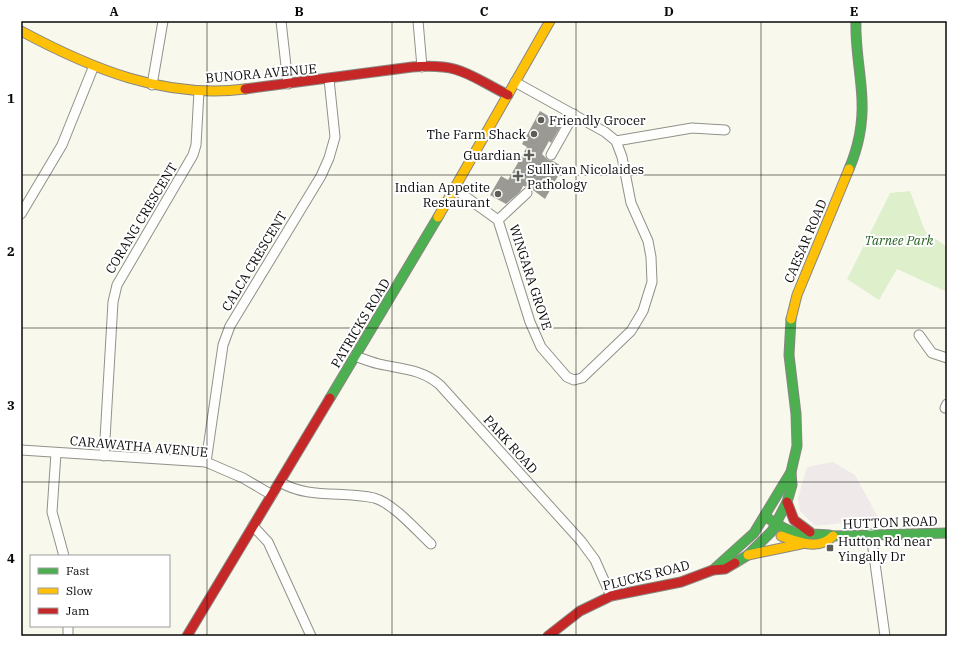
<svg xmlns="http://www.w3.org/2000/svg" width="968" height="657" font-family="'IBM Plex Serif',serif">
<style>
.industrial{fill:#f0e9ea}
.green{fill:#deefcc}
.building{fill:#9b9993}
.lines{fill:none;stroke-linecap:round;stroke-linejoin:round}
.street-casing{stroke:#91918b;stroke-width:11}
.fast-casing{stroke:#888782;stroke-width:11}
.slow-casing{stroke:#888782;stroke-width:11}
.jam-casing{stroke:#888782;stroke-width:11}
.street{stroke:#fefefc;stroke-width:9}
.fast{stroke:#4caf50;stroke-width:9}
.slow{stroke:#ffc107;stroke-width:9}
.jam{stroke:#c62828;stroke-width:9}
.grid{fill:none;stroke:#090909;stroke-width:1;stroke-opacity:0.55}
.poi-dot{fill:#5d5d58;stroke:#fff;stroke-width:1.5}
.labels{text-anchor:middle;stroke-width:4;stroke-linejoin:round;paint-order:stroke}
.street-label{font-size:13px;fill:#090909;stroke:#fff}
.poi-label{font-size:13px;fill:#090909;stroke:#fff;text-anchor:start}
.park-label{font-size:13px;font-style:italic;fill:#235f1c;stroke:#fff}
.neatline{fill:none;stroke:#090909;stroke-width:1.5}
.grid-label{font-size:13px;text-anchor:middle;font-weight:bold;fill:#090909}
</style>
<rect width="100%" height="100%" fill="#f9f8ec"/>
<!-- industrial -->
<polygon class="industrial" points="833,462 855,475 879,519 815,526 800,511 798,498 807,467"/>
<!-- green -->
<polygon class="green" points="910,191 925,231 947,247 947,292 897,269 879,300 847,279 890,193"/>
<!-- building -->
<polygon class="building" points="540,111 562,124 551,143 549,141 542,154 548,160 553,161 563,167 545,199 529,187 523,186 520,192 506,204 490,195 501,176 508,180 527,147 522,144"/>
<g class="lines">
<!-- street casing -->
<g class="street-casing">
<g id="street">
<polyline points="281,21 288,84"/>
<polyline points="418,21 422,67"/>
<polyline points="152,85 163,21"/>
<polyline points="616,141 692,128 725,130"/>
<polyline points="551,155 574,114"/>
<polyline points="455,189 498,220 530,322 541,347 567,377 574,380 582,378 631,331 643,311 652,282 651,257 648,241 631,203 622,157 616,141 605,132 515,82"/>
<polyline points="21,214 62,145 93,68"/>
<polyline points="498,220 527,193"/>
<polyline points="919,335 932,353 947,358"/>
<path d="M355,356C363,359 371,362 379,364C401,369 422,369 440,385L581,541L595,560L611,596"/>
<polyline points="945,408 947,404"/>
<polyline points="21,450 206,462 243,478 272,495"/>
<polyline points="56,453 52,512 64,556"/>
<polyline points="104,456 113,302 117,285 193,155 196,145 199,91"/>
<polyline points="206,462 223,345 230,326 321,176 329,158 335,137 329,79"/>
<path d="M280,482C307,499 343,491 374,498C393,503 416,530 431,544"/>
<polyline points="253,526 268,542 311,636"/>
<polyline points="871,534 885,636"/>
<polyline points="68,636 68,626"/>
</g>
</g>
<!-- fast casing -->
<g class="fast-casing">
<g id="fast">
<path d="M849,169C858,148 863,123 862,100C861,73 855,48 856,21"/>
<polyline points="330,398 438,217"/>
<path d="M766,517C778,525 790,533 804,534C814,535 823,533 833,536L947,533"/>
<polyline points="735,563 748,555 772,531 787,502 792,485 791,472 797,446 796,414 789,355 791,319"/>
<polyline points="713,570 754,533 791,472"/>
</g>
</g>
<!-- slow casing -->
<g class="slow-casing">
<g id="slow">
<path d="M21,31C92,69 164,99 245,89"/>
<polyline points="438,217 550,21"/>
<polyline points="791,319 797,295 849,169"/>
<path d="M781,536C798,542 819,551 833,536"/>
<polyline points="748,555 801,544"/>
</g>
</g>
<!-- jam casing -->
<g class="jam-casing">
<g id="jam">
<path d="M245,89L412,67C461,63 468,75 508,95"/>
<polyline points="787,502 794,520 810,532"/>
<polyline points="187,636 330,398"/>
<polyline points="548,636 580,611 611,596 681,582 713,570 725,569 735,563"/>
</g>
</g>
<!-- street -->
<use href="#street" class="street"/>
<!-- fast -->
<use href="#fast" class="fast"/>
<!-- slow -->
<use href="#slow" class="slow"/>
<!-- jam -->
<use href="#jam" class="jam"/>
</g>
<!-- grid -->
<path class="grid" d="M207,21V636M392,21V636M576,21V636M761,21V636M21,175H947M21,328H947M21,482H947"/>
<!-- markers -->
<g class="poi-dot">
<circle cx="541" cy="120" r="4"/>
<circle cx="534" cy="134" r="4"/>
<path d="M527 149h4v4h4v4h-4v4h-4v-4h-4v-4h4z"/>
<path d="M516 170h4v4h4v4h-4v4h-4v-4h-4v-4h4z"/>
<circle cx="498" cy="194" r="4"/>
<rect x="826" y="544" width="8" height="8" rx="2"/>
</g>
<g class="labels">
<!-- street labels -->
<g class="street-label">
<text transform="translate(261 73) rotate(-5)" y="5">BUNORA AVENUE</text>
<text transform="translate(141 218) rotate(-59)" y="5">CORANG CRESCENT</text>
<text transform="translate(805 241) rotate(-67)" y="5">CAESAR ROAD</text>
<text transform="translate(254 261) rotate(-59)" y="5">CALCA CRESCENT</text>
<text transform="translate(531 277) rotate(72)" y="5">WINGARA GROVE</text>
<text transform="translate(360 323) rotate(-59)" y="5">PATRICKS ROAD</text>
<text transform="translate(511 444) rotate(48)" y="5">PARK ROAD</text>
<text transform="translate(139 446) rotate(5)" y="5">CARAWATHA AVENUE</text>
<text transform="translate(890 522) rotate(-2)" y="5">HUTTON ROAD</text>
<text transform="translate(646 575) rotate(-14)" y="5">PLUCKS ROAD</text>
</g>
<!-- poi labels -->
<g class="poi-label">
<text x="549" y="125">Friendly Grocer</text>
<text x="526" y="139" text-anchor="end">The Farm Shack</text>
<text x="521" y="160" text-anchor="end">Guardian</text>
<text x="527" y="174">Sullivan Nicolaides<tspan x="527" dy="15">Pathology</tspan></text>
<text x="490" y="192" text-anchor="end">Indian Appetite<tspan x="490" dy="15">Restaurant</tspan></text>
<text x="838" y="546">Hutton Rd near<tspan x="838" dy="15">Yingally Dr</tspan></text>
</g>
<!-- park labels -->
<g class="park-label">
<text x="899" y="245">Tarnee Park</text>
</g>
</g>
<!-- border -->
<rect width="968" height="657" fill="none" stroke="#ffffff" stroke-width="44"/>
<!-- legend -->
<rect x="30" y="555" width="140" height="72" fill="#ffffff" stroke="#9d9d9d"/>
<rect x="38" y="568" width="20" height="6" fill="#4caf50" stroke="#9d9d9d"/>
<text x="66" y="575" font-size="12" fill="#090909">Fast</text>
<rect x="38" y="588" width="20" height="6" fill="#ffc107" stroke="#9d9d9d"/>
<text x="66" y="595" font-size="12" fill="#090909">Slow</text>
<rect x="38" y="608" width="20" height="6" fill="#c62828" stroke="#9d9d9d"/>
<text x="66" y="615" font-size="12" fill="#090909">Jam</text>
<rect x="22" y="22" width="924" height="613" class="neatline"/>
<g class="grid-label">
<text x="114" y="16">A</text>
<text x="299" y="16">B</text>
<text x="484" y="16">C</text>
<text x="669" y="16">D</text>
<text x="854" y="16">E</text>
<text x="11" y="103">1</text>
<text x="11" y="256">2</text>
<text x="11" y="410">3</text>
<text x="11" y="563">4</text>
</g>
</svg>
